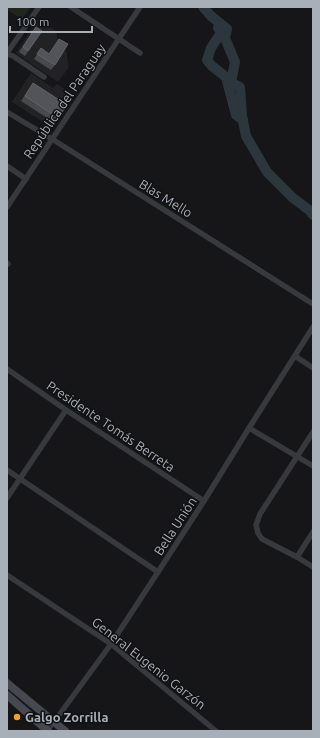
<svg xmlns="http://www.w3.org/2000/svg" width="320" height="738" font-family="Ubuntu,sans-serif">
<style>
.built{fill:#222225}
.green{fill:#1e261e}
.lines{fill:none;stroke-linecap:round;stroke-linejoin:round}
.river{stroke:#2b373d;stroke-width:10}
.minor{stroke:#37393d;stroke-width:5.5}
.secondary{stroke:#45484e;stroke-width:8}
.wall{fill:#47494d}
.building{fill:#525459;stroke:#5f6268}
.poi-dot{fill:#fc9b2a;stroke:#111113;stroke-width:1.5}
.labels{text-anchor:middle;stroke-width:3;stroke-linejoin:round;paint-order:stroke}
.street-label{font-size:13px;fill:#a7afb9;stroke:#111113}
.poi-label{font-size:13px;font-weight:bold;fill:#a7afb9;stroke:#111113;text-anchor:start}
</style>
<rect width="100%" height="100%" fill="#161618"/>
<!-- built -->
<g class="built">
<polygon points="38,19 56,31 59,46 66,51 69,67 58,82 16,53"/>
<polygon points="31,73 53,88 57,84 73,94 52,128 12,102"/>
</g>
<!-- green -->
<polygon class="green" points="7,7 31,7 22,19 7,10"/>
<g class="lines">
<!-- river -->
<g class="river">
<polyline points="203,7 211,16 227,29 225,38 235,62 231,82 240,87 242,116 246,136 267,172 293,198 309,210 313,215"/>
<polyline points="218,28 221,33 211,48 207,60 212,66 226,77 236,115 243,120"/>
</g>
<!-- minor -->
<g class="minor">
<polyline points="71,7 140,53"/>
<polyline points="7,53 39,7"/>
<polyline points="7,54 13,56 44,77"/>
<polyline points="7,112 52,139 313,304"/>
<polyline points="7,166 26,179"/>
<polyline points="7,207 140,7"/>
<polyline points="7,263 8,264"/>
<polyline points="295,356 313,368"/>
<polyline points="7,369 66,410 204,501"/>
<polyline points="249,428 313,466"/>
<polyline points="313,432 260,514 256,525 258,533 262,539 297,557 313,567"/>
<polyline points="7,470 158,572"/>
<polyline points="7,498 66,410"/>
<polyline points="297,557 313,532"/>
<polyline points="7,575 111,644 216,731"/>
<polyline points="46,731 54,722 111,644 158,572 204,501 249,428 313,327"/>
</g>
<!-- secondary -->
<g class="secondary">
<polyline points="7,683 65,731"/>
<polyline points="7,695 48,731"/>
</g>
</g>
<!-- wall -->
<g class="wall">
<polygon points="36,27 42,31 25,56 19,52"/>
<polygon points="41,48 55,65 51,70 34,59"/>
<polygon points="33,83 67,105 55,123 21,101"/>
</g>
<!-- building -->
<g class="building">
<polygon points="36,27 42,31 28,51 23,47"/>
<polygon points="59,39 68,44 55,65 37,54 41,48 49,54"/>
<polygon points="33,83 67,105 58,118 25,96"/>
</g>
<!-- markers -->
<circle class="poi-dot" cx="17" cy="717" r="4"/>
<g class="labels">
<!-- street labels -->
<g class="street-label">
<text transform="translate(64 101) rotate(-56)" y="5">República del Paraguay</text>
<text transform="translate(166 198) rotate(32)" y="5">Blas Mello</text>
<text transform="translate(111 426) rotate(34)" y="5">Presidente Tomás Berreta</text>
<text transform="translate(175 526) rotate(-57)" y="5">Bella Unión</text>
<text transform="translate(149 663) rotate(38)" y="5">General Eugenio Garzón</text>
</g>
<!-- poi labels -->
<g class="poi-label">
<text x="25" y="722">Galgo Zorrilla</text>
</g>
</g>
<!-- border -->
<rect width="320" height="738" fill="none" stroke="#a7afb9" stroke-width="16"/>
<!-- scale -->
<path d="M10 26v6h82v-6" fill="none" stroke="#a7afb9" stroke-width="2"/>
<text x="16" y="26" font-size="12" fill="#a7afb9" stroke="#111113" stroke-width="3" paint-order="stroke">100 m</text>
</svg>
